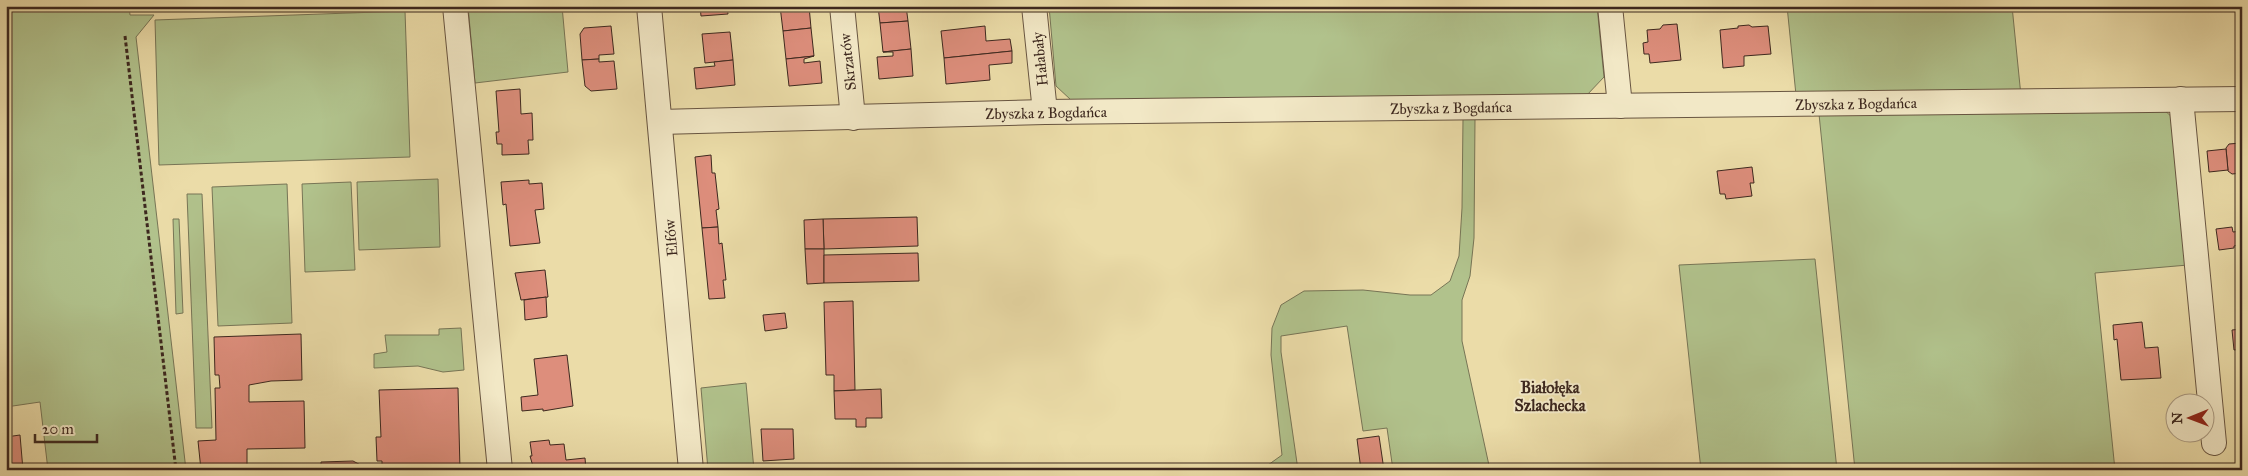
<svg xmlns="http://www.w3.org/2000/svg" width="2248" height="476" font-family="'IM FELL Great Primer',serif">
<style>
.green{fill:#b1c28c;stroke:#777556}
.building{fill:#dd8e7c;stroke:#3d281f}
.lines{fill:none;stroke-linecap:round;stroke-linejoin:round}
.minor-casing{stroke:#685541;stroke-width:26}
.path{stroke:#3d281f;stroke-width:3;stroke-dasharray:4 2.5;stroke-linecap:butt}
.minor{stroke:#f2e8c6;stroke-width:24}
.labels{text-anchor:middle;stroke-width:4;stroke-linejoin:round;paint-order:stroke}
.street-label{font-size:15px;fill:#3d281f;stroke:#f2e8c6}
.neighbourhood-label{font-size:16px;font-weight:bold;fill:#3d281f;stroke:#f2e8c6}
</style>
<rect width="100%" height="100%" fill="#ebdca8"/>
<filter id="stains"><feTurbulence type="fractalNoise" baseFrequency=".004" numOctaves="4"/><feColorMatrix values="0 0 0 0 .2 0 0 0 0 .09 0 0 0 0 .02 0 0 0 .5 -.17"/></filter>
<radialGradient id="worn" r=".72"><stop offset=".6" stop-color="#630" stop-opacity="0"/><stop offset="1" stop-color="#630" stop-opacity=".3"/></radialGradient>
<!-- green -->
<g class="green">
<polygon points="6,6 129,6 130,15 154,15 136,37 186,470 48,470 40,402 6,407"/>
<polygon points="468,6 562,6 568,72 475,83"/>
<polygon points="1049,6 1597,6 1604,77 1586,96 1071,100 1056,86"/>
<polygon points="1787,6 2012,6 2021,96 1796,95"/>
<polygon points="405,11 410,157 159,165 155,20"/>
<polygon points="2162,108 2173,118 2188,265 2095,273 2115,470 1855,470 1819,114"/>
<polygon points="1463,119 1475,119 1474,238 1470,276 1462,300 1462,341 1490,470 1393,470 1387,428 1363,431 1347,326 1281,336 1281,352 1298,470 1261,470 1282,455 1271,355 1272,328 1281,305 1304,291 1363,290 1410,295 1431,295 1450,281 1459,256 1462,208"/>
<polygon points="438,179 440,247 359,250 357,182"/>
<polygon points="351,182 355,270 305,272 302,184"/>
<polygon points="287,184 292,323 218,326 212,187"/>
<polygon points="187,194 202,194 212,428 196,428"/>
<polygon points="173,219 179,219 183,313 176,314"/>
<polygon points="1815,259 1837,470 1701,470 1679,265"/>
<polygon points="461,328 464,370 443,372 418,366 374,368 374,354 387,352 385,335 439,335 439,329"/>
<polygon points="746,383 754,470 708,470 701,388"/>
</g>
<!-- building -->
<g class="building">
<polygon points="700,6 727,6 728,14 701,16"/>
<polygon points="780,6 809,6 811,28 783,31"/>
<polygon points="878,6 906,6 908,21 880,23"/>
<polygon points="908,21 911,49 883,52 880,23"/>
<polygon points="1677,24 1681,60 1650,63 1649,54 1644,54 1643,43 1648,42 1647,30 1660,29 1663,25"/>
<polygon points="1749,25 1752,27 1768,26 1771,54 1744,56 1744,66 1723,68 1720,30 1738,28 1738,26"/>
<polygon points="611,26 614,54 599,55 599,59 582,60 580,34 584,28"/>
<polygon points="985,26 986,41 1010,39 1012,51 944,58 941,31"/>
<polygon points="811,28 814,56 786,59 783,31"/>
<polygon points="730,32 733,60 705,63 702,34"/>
<polygon points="911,49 913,76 879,79 877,57 893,56 893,52 883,52"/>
<polygon points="1012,51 1012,63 989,65 990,80 946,84 944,58"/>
<polygon points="814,56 804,59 804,63 820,61 822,83 789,86 786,59"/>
<polygon points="599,59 599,62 614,61 617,89 591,91 585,86 582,60"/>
<polygon points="733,60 735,85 696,89 694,68 715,66 714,62"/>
<polygon points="520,89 521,114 532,113 533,140 528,140 529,154 502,155 502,144 497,144 496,132 499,132 496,91"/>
<polygon points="2241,143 2242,173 2232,174 2228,171 2226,148 2229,144"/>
<polygon points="2226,149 2228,170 2209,172 2207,151"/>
<polygon points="711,155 712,173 715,173 719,209 716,210 718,227 702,228 695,157"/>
<polygon points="1752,167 1754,183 1750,183 1752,196 1726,199 1725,194 1720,194 1717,171"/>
<polygon points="529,180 529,184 542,183 544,209 535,210 540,243 510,246 506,204 503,205 501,182"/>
<polygon points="917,217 918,246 824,249 823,219"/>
<polygon points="823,219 824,249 805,249 804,220"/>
<polygon points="718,227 719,244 722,243 726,280 723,280 725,298 709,299 702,228"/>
<polygon points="2232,227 2233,232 2242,231 2242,266 2238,245 2234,246 2234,248 2219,250 2216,229"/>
<polygon points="805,249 824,249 824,283 807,284"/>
<polygon points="918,253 919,281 824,283 824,255"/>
<polygon points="545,270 548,297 521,300 515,273"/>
<polygon points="546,297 547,317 525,320 524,300"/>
<polygon points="853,301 855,390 834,391 834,375 826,375 824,302"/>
<polygon points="785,313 787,328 765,331 763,315"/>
<polygon points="2142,322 2145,348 2158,347 2161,378 2121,380 2117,339 2114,340 2113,325"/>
<polygon points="2242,329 2242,349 2234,350 2232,330"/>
<polygon points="301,334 302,380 271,381 249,385 249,402 304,401 305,448 247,449 247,467 250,470 201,470 198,441 216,440 215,388 220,388 219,375 215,375 214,337"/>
<polygon points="567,355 573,406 543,411 543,409 522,411 521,397 538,395 534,359"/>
<polygon points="458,388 460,470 379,470 382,467 382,461 377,461 376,437 381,437 379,390"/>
<polygon points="881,389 882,418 866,418 866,427 856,427 856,419 835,419 834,391"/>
<polygon points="761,429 793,429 794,459 763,461"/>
<polygon points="20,435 23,470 6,470 6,437"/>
<polygon points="1379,436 1384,470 1361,470 1357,439"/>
<polygon points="549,440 550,445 564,444 566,460 585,458 586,470 534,470 530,456 532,456 530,442"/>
<polygon points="353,461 370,470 291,470 321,469 321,462"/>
</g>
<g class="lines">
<!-- minor casing -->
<g class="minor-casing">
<g id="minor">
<polyline points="455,6 500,470"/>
<polyline points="649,6 691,470"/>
<polyline points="842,6 853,118"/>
<polyline points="1034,6 1045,112"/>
<polyline points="1610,6 1620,106"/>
<polyline points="2181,99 2214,443"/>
<polyline points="660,122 1045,112 2242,99"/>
</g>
</g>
<!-- path -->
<polyline class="path" points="125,36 176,470"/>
<!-- minor -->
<use href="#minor" class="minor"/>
</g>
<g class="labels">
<!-- street labels -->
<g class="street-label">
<text transform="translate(1040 59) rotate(-96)" y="5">Hałabały</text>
<text transform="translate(848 62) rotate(-96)" y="5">Skrzatów</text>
<text transform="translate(1856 104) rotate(-1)" y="5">Zbyszka z Bogdańca</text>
<text transform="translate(1451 108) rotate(-1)" y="5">Zbyszka z Bogdańca</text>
<text transform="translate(1046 113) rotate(-1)" y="5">Zbyszka z Bogdańca</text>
<text transform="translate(671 238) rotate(-95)" y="5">Elfów</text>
</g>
<!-- neighbourhood labels -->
<g class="neighbourhood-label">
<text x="1550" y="393">Białołęka<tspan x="1550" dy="18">Szlachecka</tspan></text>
</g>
</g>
<!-- margin -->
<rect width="2248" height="476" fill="none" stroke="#ebdca8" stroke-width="25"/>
<rect x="8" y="8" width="2233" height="461" fill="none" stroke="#3d281f" stroke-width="2.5"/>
<rect x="12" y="12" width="2223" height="451" fill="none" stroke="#3d281f"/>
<!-- north arrow -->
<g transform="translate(2190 418) rotate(269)"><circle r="24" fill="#f2e8c6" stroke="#aa9b83"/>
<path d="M0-4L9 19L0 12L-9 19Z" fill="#8f2418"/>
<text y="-8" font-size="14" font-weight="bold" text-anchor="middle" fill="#3d281f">N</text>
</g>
<!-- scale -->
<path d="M35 434v8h62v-8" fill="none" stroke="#3d281f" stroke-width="2.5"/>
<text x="42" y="434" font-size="15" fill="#3d281f" stroke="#f2e8c6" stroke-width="4" paint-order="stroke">20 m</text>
<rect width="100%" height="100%" filter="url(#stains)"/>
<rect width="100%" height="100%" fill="url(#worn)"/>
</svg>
